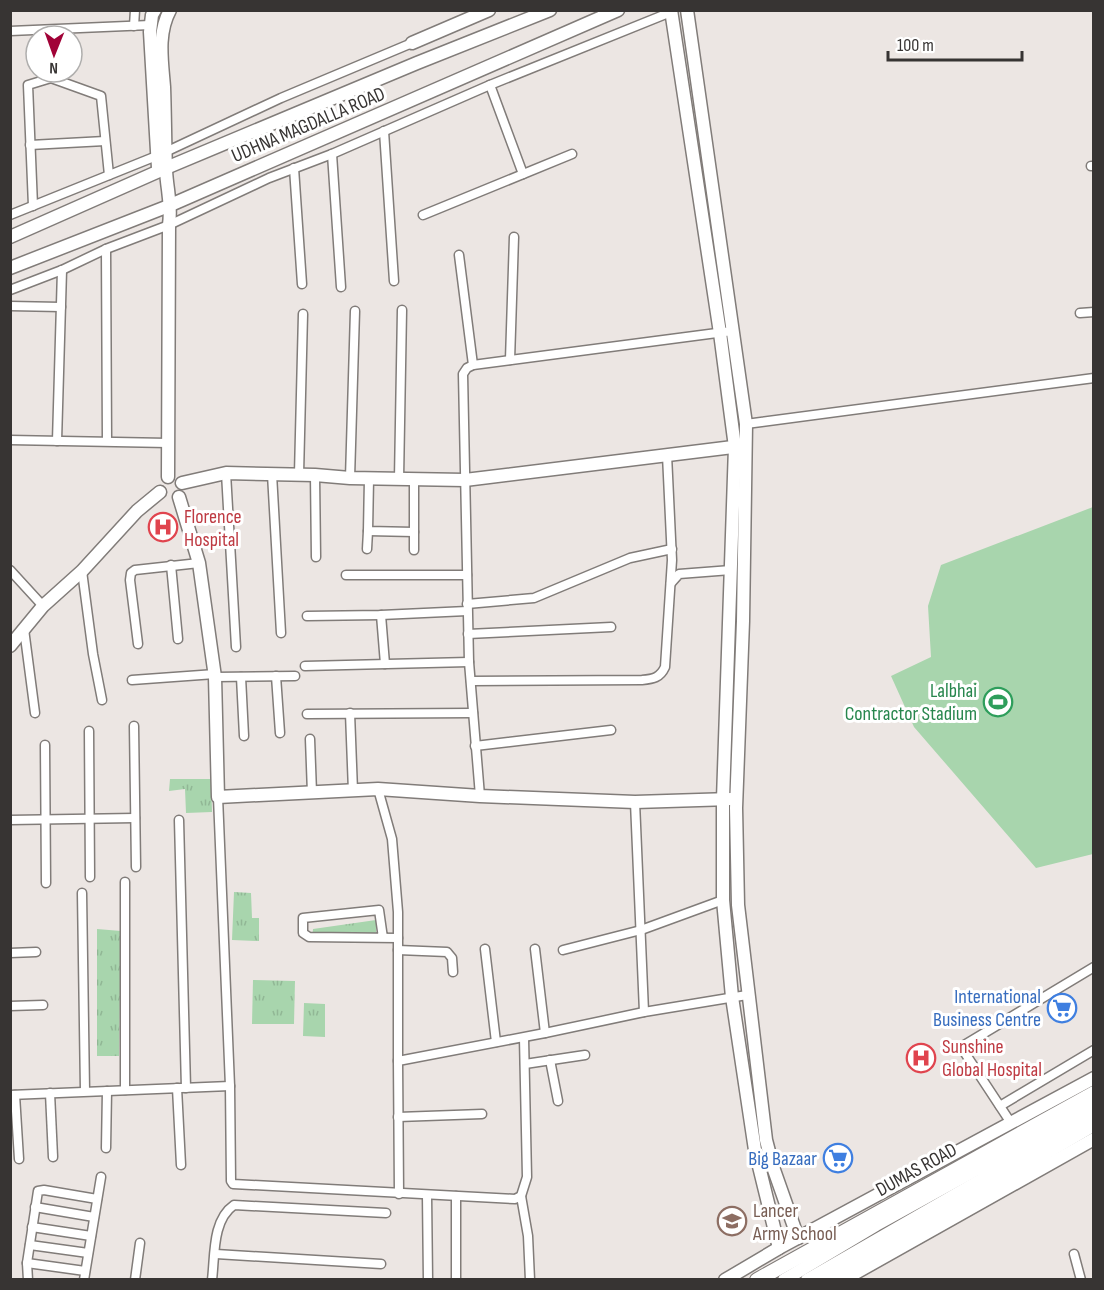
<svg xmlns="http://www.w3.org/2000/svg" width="1104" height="1290" font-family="'Sofia Sans Condensed',sans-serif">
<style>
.grass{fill:url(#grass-tufts)}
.garden{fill:#a8d5ad}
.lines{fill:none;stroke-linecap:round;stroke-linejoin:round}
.street-casing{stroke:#817c79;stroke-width:11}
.secondary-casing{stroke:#817c79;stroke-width:15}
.primary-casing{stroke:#817c79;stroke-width:16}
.street{stroke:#fff;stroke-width:8}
.secondary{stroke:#fff;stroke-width:12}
.primary{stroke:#fff;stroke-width:14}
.labels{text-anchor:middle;stroke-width:6;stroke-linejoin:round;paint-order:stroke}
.street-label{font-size:20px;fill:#373433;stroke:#fff}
.health-label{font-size:20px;fill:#be3a42;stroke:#fff;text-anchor:start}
.leisure-label{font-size:20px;fill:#27864d;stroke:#fff;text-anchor:end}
.shop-label{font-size:20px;fill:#366cbe;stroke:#fff;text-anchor:end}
.education-label{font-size:20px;fill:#785e54;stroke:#fff;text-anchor:start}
</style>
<defs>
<pattern id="grass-tufts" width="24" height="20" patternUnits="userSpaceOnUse" patternTransform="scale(1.5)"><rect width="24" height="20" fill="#a8d5ad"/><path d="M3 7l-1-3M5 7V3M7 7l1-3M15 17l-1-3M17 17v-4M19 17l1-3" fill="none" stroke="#91b795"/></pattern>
</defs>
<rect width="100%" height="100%" fill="#ece6e3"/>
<!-- grass -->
<g class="grass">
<polygon points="170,779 211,779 212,812 186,813 185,789 169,791"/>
<polygon points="234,892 251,893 252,918 259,918 259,941 232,940"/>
<polygon points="376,920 376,935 312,940 313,929"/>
<polygon points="97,929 121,931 119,1056 97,1056"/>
<polygon points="253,980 295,981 294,1024 252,1024"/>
<polygon points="304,1003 325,1004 325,1037 303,1036"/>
</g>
<!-- garden -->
<polygon class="garden" points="1093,507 1093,854 1036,868 914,727 891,676 931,657 928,606 941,565"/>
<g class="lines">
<!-- street casing -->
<g class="street-casing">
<g id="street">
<polyline points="134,26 135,10"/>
<polyline points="10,31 150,25"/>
<polyline points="490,85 523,174"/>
<polyline points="384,131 394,281"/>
<polyline points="30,145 105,141"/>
<polyline points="332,154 341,287"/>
<polyline points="1091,166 1094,166"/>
<polyline points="294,168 302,284"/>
<polyline points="33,206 28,85 51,78 101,96 109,175"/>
<polyline points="10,215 159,155 281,98 412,43"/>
<polyline points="423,215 572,154"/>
<polyline points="106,249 107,441"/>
<polyline points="459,255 473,365"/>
<polyline points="10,290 62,270 106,249 169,225 269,178 332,154 490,85 671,12"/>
<polyline points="10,306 61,307"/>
<polyline points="1080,313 1094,312"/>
<polyline points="510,360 514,237"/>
<polyline points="746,424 1094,378"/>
<polyline points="10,440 168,443"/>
<polyline points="57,441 62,270"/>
<polyline points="226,473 236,647"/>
<polyline points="272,474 281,633"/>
<polyline points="299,474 303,314"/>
<polyline points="315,475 316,557"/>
<polyline points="350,478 355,311"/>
<polyline points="369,479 368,531 414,532"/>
<polyline points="399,479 402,310"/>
<polyline points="414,479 414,550"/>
<polyline points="367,549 368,531"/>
<polyline points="171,565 178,639"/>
<polyline points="10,570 43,606"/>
<polyline points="82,571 93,654 102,700"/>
<polyline points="346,575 467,575"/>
<polyline points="671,583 679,574 731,570"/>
<polyline points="467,604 534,598 630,558 672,549"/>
<polyline points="381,615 385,664"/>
<polyline points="307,616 381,615 467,611"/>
<polyline points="24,629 35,713"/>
<polyline points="468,634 611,627"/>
<polyline points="138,644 130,580 131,573 135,570 199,563"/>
<polyline points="305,666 469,662"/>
<polyline points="276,676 280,733"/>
<polyline points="215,677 295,676"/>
<polyline points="241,677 244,736"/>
<polyline points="132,680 215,674"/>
<path d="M471,681L642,680C653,679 660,678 665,667L672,560L667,455"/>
<polyline points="350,713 353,791"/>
<polyline points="307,714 473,713"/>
<polyline points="134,726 136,867"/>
<polyline points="89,731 90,877"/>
<polyline points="310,739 312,793"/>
<polyline points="45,745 46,883"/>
<polyline points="475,746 611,730"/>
<polyline points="378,789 392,839 398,912 398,1061"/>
<polyline points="480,796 469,662 463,374 467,368 473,365 732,331"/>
<polyline points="218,797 230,1086 231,1181 233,1184 515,1199 521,1196 527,1177 524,1038"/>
<polyline points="635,802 644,1012"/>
<polyline points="10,820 135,818"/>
<polyline points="179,820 186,1088"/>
<polyline points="125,882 125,1090"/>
<polyline points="82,893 85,1091"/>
<polyline points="383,938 379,910 303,918 303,933 309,937 398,938"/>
<polyline points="485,949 496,1042"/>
<polyline points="535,949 545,1033"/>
<polyline points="398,950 447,952 452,958 453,972"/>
<polyline points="563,950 641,930 723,900"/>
<polyline points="10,953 36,952"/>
<polyline points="10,1006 43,1005"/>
<polyline points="550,1060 558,1101"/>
<polyline points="525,1064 585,1055"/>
<polyline points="177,1088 181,1165"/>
<polyline points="50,1093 53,1157"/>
<polyline points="10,1095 230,1086"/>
<polyline points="15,1095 19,1159"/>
<polyline points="1000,1106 1094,1050"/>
<polyline points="398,1117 482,1114"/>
<polyline points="1011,1123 961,1047 1094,967"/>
<polyline points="106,1148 107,1091"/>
<polyline points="399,1194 398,1061 545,1033 644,1012 747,995"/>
<polyline points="427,1195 428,1280"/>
<polyline points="456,1196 456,1280"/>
<polyline points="521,1196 528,1236 530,1280"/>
<polyline points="35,1207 94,1217"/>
<polyline points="32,1227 91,1236"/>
<polyline points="30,1245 88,1253"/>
<polyline points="216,1254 381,1264"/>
<polyline points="1074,1254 1081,1280"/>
<polyline points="27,1263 85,1271"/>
<polyline points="28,1280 27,1263 38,1191 44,1190 97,1199"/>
<polyline points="84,1280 101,1177"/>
<polyline points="135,1280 140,1243"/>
<path d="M212,1280C215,1256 212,1220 234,1205L386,1213"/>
</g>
</g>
<!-- secondary casing -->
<g class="secondary-casing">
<g id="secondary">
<polyline points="155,10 152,15 150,32 158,168"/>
<polyline points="671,10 720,333 735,447 723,799 723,900 732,997 755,1150 779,1248"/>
<polyline points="687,10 746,424 743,621 736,808 738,905 766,1140 773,1167 798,1238"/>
<polyline points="412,43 489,10"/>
<polyline points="10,237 166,168 417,63 550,10"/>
<polyline points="10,268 166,207 618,10"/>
<path d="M168,477L169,225C172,203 167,191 166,170C165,142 165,115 164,87C162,61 157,34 170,10"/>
<polyline points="182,483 226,473 315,475 350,478 465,480 741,446"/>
<polyline points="179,497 199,563 215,677 218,797 378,789 480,796 635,802 731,799"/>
<polyline points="10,646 43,606 82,571 137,511 160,492"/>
<polyline points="725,1280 779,1248 1094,1078"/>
<polyline points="784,1280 876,1225 1068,1119 1094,1103"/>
<polyline points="807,1280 1094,1115"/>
<polyline points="843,1280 1094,1139"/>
</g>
</g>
<!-- primary casing -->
<g class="primary-casing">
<g id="primary">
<polyline points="757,1280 1094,1093"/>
<polyline points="827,1280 1094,1124"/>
</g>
</g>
<!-- street -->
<use href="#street" class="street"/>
<!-- secondary -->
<use href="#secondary" class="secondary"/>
<!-- primary -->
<use href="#primary" class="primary"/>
</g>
<!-- icons -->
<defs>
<g id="hospital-ring" transform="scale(1.5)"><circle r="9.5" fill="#fff" stroke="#e0444e" stroke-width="1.5"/><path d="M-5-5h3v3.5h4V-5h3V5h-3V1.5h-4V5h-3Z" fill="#e0444e"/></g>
<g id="stadium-ring" transform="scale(1.5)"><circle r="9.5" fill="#fff" stroke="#2e9e5b" stroke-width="1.5"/><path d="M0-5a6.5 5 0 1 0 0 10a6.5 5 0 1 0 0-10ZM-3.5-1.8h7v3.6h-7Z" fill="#2e9e5b"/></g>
<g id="supermarket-ring" transform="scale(1.5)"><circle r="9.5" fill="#fff" stroke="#3f7fe0" stroke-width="1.5"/><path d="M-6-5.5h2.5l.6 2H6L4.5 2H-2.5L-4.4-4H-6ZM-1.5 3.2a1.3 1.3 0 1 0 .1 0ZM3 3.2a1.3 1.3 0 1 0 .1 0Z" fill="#3f7fe0"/></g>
<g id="school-ring" transform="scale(1.5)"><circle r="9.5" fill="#fff" stroke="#8d6e63" stroke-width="1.5"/><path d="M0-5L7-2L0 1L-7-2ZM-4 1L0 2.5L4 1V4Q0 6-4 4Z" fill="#8d6e63"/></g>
</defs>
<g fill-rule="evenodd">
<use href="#hospital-ring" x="163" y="527"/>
<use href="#stadium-ring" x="998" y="702"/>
<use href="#supermarket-ring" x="1062" y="1008"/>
<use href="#hospital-ring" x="921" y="1058"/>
<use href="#supermarket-ring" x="838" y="1158"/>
<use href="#school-ring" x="732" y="1221"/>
</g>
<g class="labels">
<!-- street labels -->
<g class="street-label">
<text transform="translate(308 124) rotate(-23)" y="7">UDHNA MAGDALLA ROAD</text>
<text transform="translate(916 1169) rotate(-29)" y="7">DUMAS ROAD</text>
</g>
<!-- health labels -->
<g class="health-label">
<text x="184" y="523">Florence<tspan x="184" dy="23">Hospital</tspan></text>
<text x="942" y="1053">Sunshine<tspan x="942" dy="23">Global Hospital</tspan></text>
</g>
<!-- leisure labels -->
<g class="leisure-label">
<text x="977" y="697">Lalbhai<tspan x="977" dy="23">Contractor Stadium</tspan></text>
</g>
<!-- shop labels -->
<g class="shop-label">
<text x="1041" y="1003">International<tspan x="1041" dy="23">Business Centre</tspan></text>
<text x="817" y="1165">Big Bazaar</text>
</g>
<!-- education labels -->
<g class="education-label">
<text x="753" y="1217">Lancer<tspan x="753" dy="23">Army School</tspan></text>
</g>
</g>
<!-- border -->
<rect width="1104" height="1290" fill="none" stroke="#373433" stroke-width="24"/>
<!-- north arrow -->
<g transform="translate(54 54) rotate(181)"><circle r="28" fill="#ffffff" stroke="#afaead" stroke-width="1.5"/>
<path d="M0-4.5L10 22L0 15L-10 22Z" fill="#a10237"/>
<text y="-9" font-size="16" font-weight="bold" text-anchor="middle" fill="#373433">N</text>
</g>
<!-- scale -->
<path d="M888 51v9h134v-9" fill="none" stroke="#373433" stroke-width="3"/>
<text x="897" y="51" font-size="18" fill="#373433" stroke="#ffffff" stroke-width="4.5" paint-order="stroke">100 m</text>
</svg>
